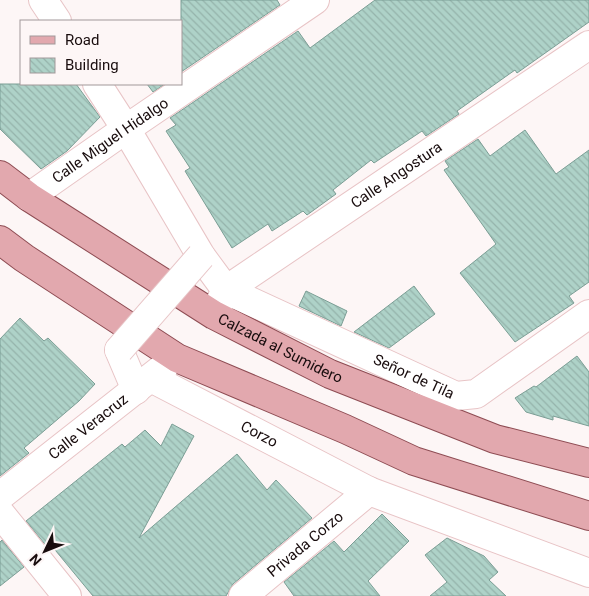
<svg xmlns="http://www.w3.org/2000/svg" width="589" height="596" font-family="Roboto,sans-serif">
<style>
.building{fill:url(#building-back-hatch);stroke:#7b9e95}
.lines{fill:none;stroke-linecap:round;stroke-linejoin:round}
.minor-casing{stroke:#e8c4c6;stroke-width:30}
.major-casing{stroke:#8e4c53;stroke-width:30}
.minor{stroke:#fff;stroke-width:28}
.major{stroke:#e2a8ae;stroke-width:28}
.minor-bridge-casing{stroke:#e8c4c6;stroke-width:30;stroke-linecap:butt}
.minor-bridge{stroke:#fff;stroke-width:28}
.labels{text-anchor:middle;stroke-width:4;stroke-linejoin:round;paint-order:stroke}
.street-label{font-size:15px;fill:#180c0d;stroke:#fdf6f6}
</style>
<defs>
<pattern id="building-back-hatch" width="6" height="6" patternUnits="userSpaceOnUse" patternTransform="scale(1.25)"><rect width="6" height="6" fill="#aed2c8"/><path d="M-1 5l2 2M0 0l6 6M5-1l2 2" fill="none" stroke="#95b3ab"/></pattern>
</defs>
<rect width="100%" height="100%" fill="#fdf6f6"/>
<!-- building -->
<g class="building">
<polygon points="181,0 277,0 280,5 181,72"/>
<polygon points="375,0 589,0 589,22 517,73 515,70 457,111 459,114 426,136 422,131 374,163 371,160 333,190 336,194 307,215 303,211 272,231 268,224 232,248 185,171 190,168 166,131 176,125 170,118 298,31 310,48"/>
<polygon points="0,84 76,84 100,117 67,151 41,169 0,129"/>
<polygon points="147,84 165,84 153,92"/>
<polygon points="525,130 556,174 589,150 589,282 569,296 574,303 515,342 460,273 496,244 444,170 449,167 445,161 478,139 490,156"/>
<polygon points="414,286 435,314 389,348 354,332"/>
<polygon points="306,291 347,311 341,326 299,306"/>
<polygon points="20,318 44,341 48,338 95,384 79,401 24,448 29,453 0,476 0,339"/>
<polygon points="577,356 589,372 589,426 553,416 553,420 526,412 515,398 534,386 536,387"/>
<polygon points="172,424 194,436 139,538 237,454 267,490 276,480 312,518 233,584 226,596 93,596 51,545 48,548 26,521 122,444 125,447 145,430 161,446"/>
<polygon points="382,514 409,541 368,581 380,596 294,596 284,582 334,541 344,552"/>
<polygon points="447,538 484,556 498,572 489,580 506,596 430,596 447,582 425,555"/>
<polygon points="2,540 24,567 0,586 0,542"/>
</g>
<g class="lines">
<!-- minor casing -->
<g class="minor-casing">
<g id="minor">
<polyline points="43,0 57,21"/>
<path id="s1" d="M97,84L126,129L201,256L226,290L456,396L476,394L589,314"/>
<path id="s2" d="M29,197L126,129L315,0"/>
<path id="s3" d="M220,302L226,290L589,45"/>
<polyline points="119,350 136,390"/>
<path id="s4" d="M151,378L369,491L589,573"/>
<path id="s5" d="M0,496L164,367"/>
<polyline points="0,513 67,596"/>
<path id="s6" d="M243,596L369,491"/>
</g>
</g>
<!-- major casing -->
<g class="major-casing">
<g id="major">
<path id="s7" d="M0,175L29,197L214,315L330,374L495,439L589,463"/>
<polyline points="0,240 24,258 177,358 345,429 414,461 589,516"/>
</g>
</g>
<!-- minor -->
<use href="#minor" class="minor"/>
<!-- major -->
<use href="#major" class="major"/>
<!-- minor-bridge casing -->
<g class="minor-bridge-casing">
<polyline id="minor-bridge" points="119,350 201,256"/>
</g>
<!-- minor-bridge -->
<use href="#minor-bridge" class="minor-bridge"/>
</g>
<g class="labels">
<!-- street labels -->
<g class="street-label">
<text dy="5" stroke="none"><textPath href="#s2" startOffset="99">Calle Miguel Hidalgo</textPath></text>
<text dy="5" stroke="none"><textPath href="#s3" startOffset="219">Calle Angostura</textPath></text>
<text dy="5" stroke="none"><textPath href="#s7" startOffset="330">Calzada al Sumidero</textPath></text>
<text dy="5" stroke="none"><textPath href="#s1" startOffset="450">Señor de Tila</textPath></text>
<text dy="5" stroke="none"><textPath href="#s5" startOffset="112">Calle Veracruz</textPath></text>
<text dy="5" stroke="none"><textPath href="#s4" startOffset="122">Corzo</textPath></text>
<text dy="5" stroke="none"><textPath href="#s6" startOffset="81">Privada Corzo</textPath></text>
</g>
</g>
<!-- legend -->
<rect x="20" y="20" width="162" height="65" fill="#fdf6f6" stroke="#a19899"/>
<rect x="30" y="36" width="25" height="8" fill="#e2a8ae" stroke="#a19899"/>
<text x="65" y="45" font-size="15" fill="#180c0d">Road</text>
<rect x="30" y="58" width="25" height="15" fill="url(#building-back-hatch)" stroke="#a19899"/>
<text x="65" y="70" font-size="15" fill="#180c0d">Building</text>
<!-- north arrow -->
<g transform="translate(45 551) rotate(227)" stroke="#fdf6f6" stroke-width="4" paint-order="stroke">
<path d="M0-4L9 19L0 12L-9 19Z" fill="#180c0d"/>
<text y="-8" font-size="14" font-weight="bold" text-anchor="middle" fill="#180c0d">N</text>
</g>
</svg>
